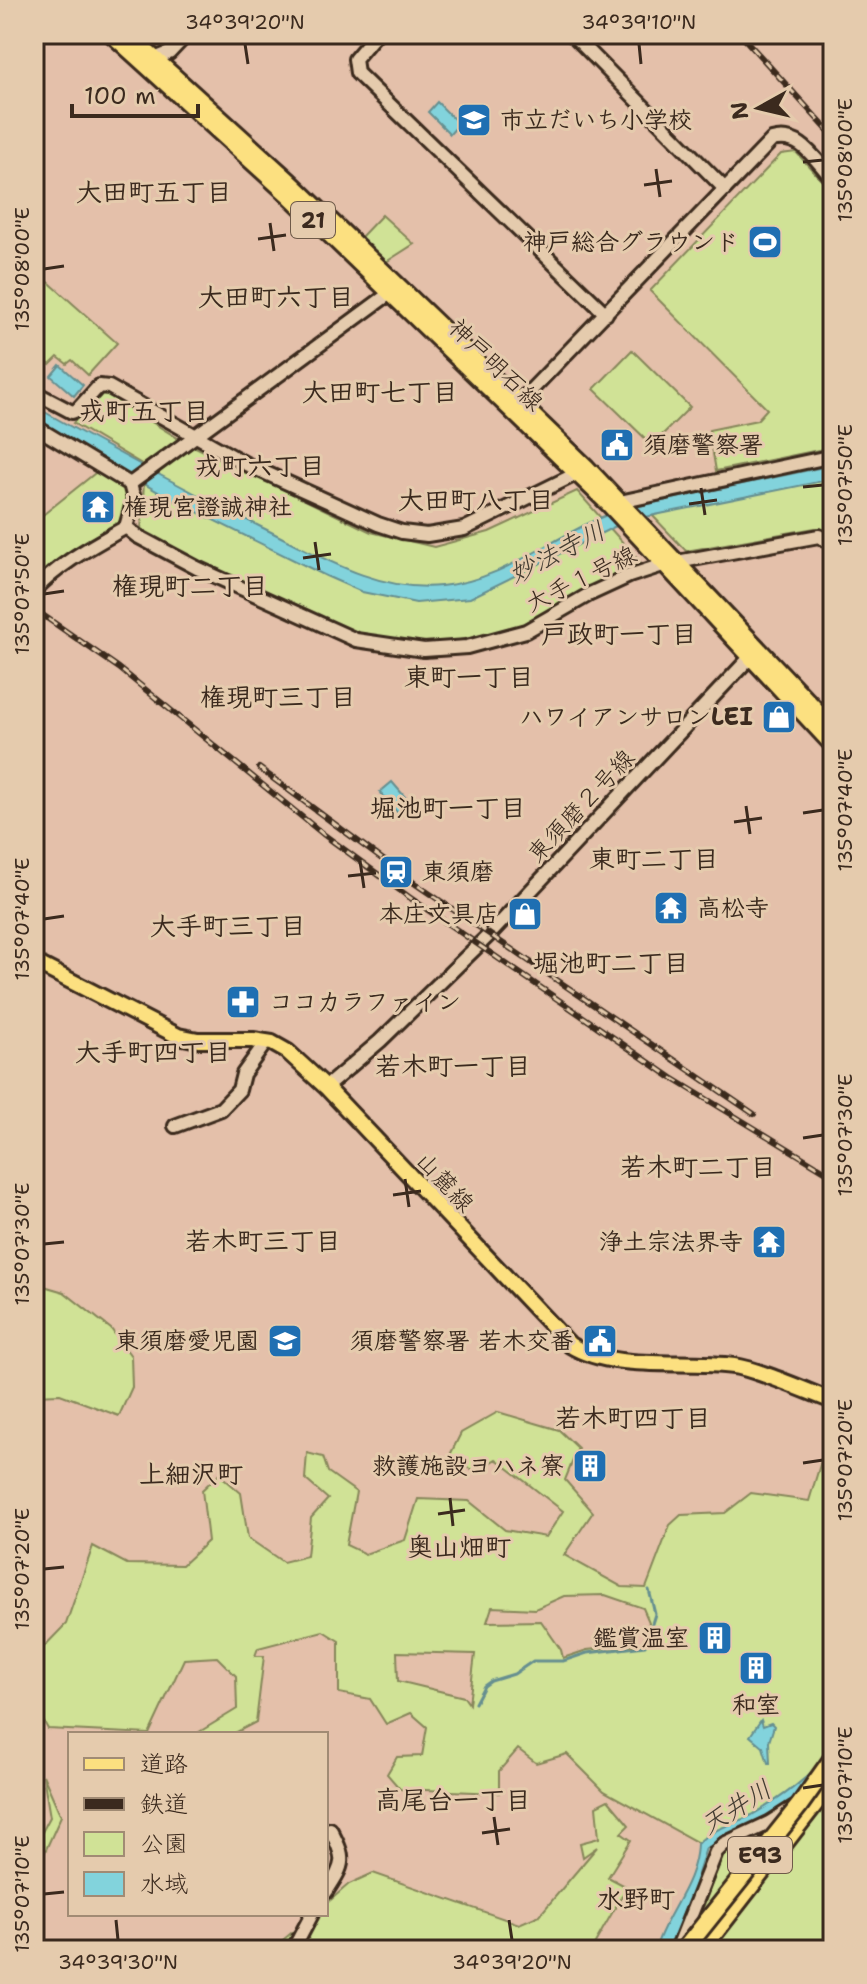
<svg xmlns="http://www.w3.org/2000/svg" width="867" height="1984" font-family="'Shantell Sans','Klee One',sans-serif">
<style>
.green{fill:#d0e296;stroke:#86865a;stroke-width:2;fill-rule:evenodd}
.water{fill:#82d3dc;stroke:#668f90;stroke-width:2}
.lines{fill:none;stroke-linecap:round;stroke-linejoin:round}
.stream{stroke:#668f90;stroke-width:3}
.secondary-casing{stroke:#3b2a1e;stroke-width:18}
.primary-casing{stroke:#3b2a1e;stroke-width:20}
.highway-casing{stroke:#3b2a1e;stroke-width:22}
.secondary{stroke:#e5cbad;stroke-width:12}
.primary{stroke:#fce080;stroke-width:14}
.highway{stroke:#fce080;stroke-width:16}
.rail-casing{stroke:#3b2a1e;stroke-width:6}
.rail{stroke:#e5cbad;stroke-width:3;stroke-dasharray:9;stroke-linecap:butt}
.highway-bridge-casing{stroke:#3b2a1e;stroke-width:22;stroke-linecap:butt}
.highway-bridge{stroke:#fce080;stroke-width:16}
.ticks{fill:none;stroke:#3b2a1e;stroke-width:3}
.labels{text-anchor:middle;stroke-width:6;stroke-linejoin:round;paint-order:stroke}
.shield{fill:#e5cbad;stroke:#6e5a49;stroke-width:2}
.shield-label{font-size:22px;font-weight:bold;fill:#3b2a1e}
.poi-label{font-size:24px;font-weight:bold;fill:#3b2a1e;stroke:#e5cbad;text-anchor:end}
.street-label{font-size:24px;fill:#3b2a1e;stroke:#e5cbad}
.neighbourhood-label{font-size:26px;font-weight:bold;fill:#3b2a1e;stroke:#e5cbad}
.water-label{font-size:26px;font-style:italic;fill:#423b31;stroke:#e5cbad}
.neatline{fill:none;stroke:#3b2a1e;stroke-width:3}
.ticks-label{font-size:20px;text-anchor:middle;fill:#3b2a1e}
</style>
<rect width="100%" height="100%" fill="#e4c0aa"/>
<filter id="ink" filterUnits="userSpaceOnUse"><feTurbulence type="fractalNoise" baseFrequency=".0125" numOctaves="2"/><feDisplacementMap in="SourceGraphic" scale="16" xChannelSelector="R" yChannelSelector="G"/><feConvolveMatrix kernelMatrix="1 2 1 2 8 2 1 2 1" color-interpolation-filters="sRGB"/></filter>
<g filter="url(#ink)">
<!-- green -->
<g class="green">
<polygon points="796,152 833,193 833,447 716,471 709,430 757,420 767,409 650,291 781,154"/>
<polygon points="382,215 414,244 386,262 360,238"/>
<polygon points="34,269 117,343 88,375 72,360 67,364 58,357 50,365 34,350"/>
<polygon points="632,350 690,407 652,445 594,389"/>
<polygon points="103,392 181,440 371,532 434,547 489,532 577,491 641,563 511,630 434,645 363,639 302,613 141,531 145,466 73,423"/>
<polygon points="99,470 126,487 129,505 126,527 34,582 34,522"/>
<polygon points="833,478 833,531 815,528 686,551 652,515"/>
<polygon points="34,1281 37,1284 64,1292 111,1329 131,1356 132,1387 119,1416 60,1394 34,1395"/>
<path d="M498,1412L559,1430L578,1448L565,1480L593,1512L564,1555L622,1587L646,1588L670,1525L681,1515L725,1513L751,1493L809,1501L833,1422V1747L794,1797L714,1840L709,1849L604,1791L567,1754L536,1763L518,1749L499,1771V1793L400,1789L387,1774L397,1757L422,1756L427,1727L411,1713L386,1724L370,1699L339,1693V1641L323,1631L258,1648L255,1656H264L256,1722L233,1734H196L237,1709L236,1676L217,1657L184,1659L149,1734L48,1729L34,1705V1657L66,1624L93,1546L127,1564L182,1565L208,1541L202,1490L219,1474L241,1493L248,1538L283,1562L307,1556L311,1518L328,1499L305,1479L307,1453L323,1457L328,1472L356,1492L346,1545L365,1554L405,1540L418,1499L469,1501L505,1530L546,1537L563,1511L496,1459L476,1471L448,1459L461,1433ZM605,1595L643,1608L649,1622L643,1644L587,1650L563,1658L561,1650L541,1621L487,1622L492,1607L535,1609L564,1596ZM397,1652L475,1654L469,1704L464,1697L398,1681Z"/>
<polygon points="43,1775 61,1816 34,1876 34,1847 50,1817"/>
<polygon points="833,1788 833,1950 687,1950 724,1852 749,1844 814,1813"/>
<polygon points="608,1800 629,1825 621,1833 631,1840 608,1877 627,1887 591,1950 271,1950 314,1914 326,1914 326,1904 349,1884 373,1873 519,1924 540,1915 597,1847 583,1857 580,1843 599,1838 596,1806"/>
</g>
<!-- water -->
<g class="water">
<polygon points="437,102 459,124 450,134 428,112"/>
<polygon points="60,365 83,385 74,396 51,376"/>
<path d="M34,406C108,448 183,488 259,526C315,553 376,593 441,586C501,581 548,540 602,517C629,506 661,502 690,495C738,485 785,475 833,465V479L650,516L614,527L470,598L416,603L362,592L326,576L167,497L34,420Z"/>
<polygon points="392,782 412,805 400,816 380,792"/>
<polygon points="761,1720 763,1726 771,1723 774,1726 769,1742 770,1763 768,1763 763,1747 750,1736"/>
<path d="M833,1748V1763L827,1772L792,1802L767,1819L706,1848L692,1893L668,1949L655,1950C665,1914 696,1884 697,1844C711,1829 734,1824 752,1815C783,1797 811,1777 833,1748Z"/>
</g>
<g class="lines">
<!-- stream -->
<polyline class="stream" points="475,1703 484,1686 491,1681 514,1674 533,1661 563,1661 587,1653 645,1646 655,1614 649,1590"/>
<!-- secondary casing -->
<g class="secondary-casing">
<g id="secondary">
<polyline points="376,34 355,59 357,73 606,314"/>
<polyline points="572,34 724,188"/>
<polyline points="149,61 169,53 187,34"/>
<polyline points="34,392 72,412 77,410 99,386 109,387 246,464 378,524 402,532 427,535 464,529 576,474"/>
<path d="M513,409L772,140C801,132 815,160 833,179"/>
<polyline points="34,426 130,484 134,499 126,527"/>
<polyline points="130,484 397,288"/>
<polyline points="615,503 833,456"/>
<polyline points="126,527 137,536 197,568 356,640 424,650 467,647 526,631 590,594 629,576 666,564 819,536 833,544"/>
<path d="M35,590C61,562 93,546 126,527"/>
<polyline points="326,1087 380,1041 490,934 756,651"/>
<polyline points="175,1126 221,1109 239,1090 243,1074 266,1042"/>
<path d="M326,1892C344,1864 347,1861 330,1829"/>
<polyline points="293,1950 312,1914"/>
<polyline points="677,1950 716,1852 724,1844 769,1823 794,1807"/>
</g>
</g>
<!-- primary casing -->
<g class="primary-casing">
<g id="primary">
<polyline points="111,34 287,194 608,504 833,746"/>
<polyline points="128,34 290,181 587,467 833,727"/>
<path d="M34,962L178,1036L198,1040H253L272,1043L288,1052L326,1087L570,1345C614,1372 683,1359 734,1366C760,1370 806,1391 833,1401"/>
</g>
</g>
<!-- highway casing -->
<g class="highway-casing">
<polyline id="highway" points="701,1950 833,1780"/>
</g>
<!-- secondary -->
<use href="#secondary" class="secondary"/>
<!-- primary -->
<use href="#primary" class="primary"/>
<!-- highway -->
<use href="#highway" class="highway"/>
<!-- rail casing -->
<g class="rail-casing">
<g id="rail">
<polyline points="740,34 833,136"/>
<polyline points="34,609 119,668 323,834 409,897 672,1078 833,1176"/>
<polyline points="259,768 417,885 754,1114"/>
</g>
</g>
<!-- rail -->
<use href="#rail" class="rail"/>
<!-- highway-bridge casing -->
<g class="highway-bridge-casing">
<polyline id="highway-bridge" points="684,1950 799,1806 833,1758"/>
</g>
<!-- highway-bridge -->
<use href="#highway-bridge" class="highway-bridge"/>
</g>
</g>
<!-- ticks -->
<path class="ticks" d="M245,44L248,64M639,44L641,64M803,162L823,160M656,169L660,197M644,185L672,181M270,223L274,251M258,239L286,235M44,269L64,266M803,487L823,485M701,488L705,515M689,504L717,500M315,542L319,570M303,558L331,554M44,594L64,591M746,806L750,834M803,813L823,810M734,822L762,818M360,861L364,888M348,876L376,873M44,919L64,916M803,1138L823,1135M405,1179L409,1207M393,1195L421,1191M44,1244L64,1242M803,1463L823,1460M450,1498L453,1526M438,1514L465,1510M44,1569L64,1567M803,1788L823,1785M494,1817L498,1845M482,1833L510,1829M44,1894L64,1892M116,1920L118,1940M509,1920L512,1940"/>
<!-- icons -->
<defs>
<g id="school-square" transform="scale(1.8)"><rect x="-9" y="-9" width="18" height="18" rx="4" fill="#1f6fb2" stroke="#e5cbad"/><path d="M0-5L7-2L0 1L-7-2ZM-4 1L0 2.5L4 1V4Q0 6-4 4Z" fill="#fff"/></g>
<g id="stadium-square" transform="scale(1.8)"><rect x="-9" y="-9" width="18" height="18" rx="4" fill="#1f6fb2" stroke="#e5cbad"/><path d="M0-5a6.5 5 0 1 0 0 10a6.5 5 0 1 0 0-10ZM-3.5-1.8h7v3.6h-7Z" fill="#fff"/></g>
<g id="civic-square" transform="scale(1.8)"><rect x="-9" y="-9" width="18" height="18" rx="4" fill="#1f6fb2" stroke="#e5cbad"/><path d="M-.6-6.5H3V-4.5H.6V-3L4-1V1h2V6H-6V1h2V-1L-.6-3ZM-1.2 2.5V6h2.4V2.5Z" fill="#fff"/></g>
<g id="temple-square" transform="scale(1.8)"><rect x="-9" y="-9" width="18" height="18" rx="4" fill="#1f6fb2" stroke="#e5cbad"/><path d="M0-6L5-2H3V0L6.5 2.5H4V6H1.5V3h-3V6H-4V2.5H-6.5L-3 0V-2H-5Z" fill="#fff"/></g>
<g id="shop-square" transform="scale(1.8)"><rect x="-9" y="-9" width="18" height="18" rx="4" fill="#1f6fb2" stroke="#e5cbad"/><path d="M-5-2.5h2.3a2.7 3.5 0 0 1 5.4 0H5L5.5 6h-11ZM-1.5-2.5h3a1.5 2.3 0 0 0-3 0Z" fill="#fff"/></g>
<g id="station-square" transform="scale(1.8)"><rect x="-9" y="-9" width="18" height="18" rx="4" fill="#1f6fb2" stroke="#e5cbad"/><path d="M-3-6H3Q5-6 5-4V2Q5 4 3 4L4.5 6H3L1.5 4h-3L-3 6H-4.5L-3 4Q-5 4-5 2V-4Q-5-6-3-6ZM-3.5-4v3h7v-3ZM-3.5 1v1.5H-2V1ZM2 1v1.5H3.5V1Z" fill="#fff"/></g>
<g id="pharmacy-square" transform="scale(1.8)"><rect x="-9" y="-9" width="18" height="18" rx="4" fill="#1f6fb2" stroke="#e5cbad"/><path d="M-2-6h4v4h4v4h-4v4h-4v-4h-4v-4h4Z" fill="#fff"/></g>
<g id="building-square" transform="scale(1.8)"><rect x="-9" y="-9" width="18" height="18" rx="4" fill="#1f6fb2" stroke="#e5cbad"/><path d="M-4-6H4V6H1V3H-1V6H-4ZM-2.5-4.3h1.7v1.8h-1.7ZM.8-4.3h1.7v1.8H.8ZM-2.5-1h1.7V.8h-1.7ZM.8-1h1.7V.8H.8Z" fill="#fff"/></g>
</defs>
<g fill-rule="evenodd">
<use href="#school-square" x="474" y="120"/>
<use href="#stadium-square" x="765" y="242"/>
<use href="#civic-square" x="617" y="445"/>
<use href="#temple-square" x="98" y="507"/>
<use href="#shop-square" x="779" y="717"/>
<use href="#station-square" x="396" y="872"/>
<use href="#temple-square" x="671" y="908"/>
<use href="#shop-square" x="525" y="914"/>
<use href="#pharmacy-square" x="243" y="1002"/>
<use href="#temple-square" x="769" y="1242"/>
<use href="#school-square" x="285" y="1341"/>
<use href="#civic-square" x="600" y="1341"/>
<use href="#building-square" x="590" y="1466"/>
<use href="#building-square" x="715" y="1638"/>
<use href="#building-square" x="756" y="1668"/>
</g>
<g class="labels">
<!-- shield labels -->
<g class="shield">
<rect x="291" y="202" width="44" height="36" rx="6"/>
<rect x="728" y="1837" width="64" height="36" rx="6"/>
</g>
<g class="shield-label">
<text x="313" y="228">21</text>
<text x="760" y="1863">E93</text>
</g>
<!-- poi labels -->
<g class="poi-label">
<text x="500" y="128" text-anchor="start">市立だいち小学校</text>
<text x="739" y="250">神戸総合グラウンド</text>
<text x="643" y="453" text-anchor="start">須磨警察署</text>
<text x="124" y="515" text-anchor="start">権現宮證誠神社</text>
<text x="753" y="725">ハワイアンサロンLEI</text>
<text x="422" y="880" text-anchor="start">東須磨</text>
<text x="697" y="916" text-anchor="start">高松寺</text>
<text x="499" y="922">本庄文具店</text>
<text x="269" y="1010" text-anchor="start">ココカラファイン</text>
<text x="743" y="1250">浄土宗法界寺</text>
<text x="259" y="1349">東須磨愛児園</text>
<text x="574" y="1349">須磨警察署 若木交番</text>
<text x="564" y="1474">救護施設ヨハネ寮</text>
<text x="689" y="1646">鑑賞温室</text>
<text x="756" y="1713" text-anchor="middle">和室</text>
</g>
<!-- street labels -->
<g class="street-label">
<text transform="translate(496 365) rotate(44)" y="8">神戸明石線</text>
<text transform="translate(581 579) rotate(-26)" y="8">大手１号線</text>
<text transform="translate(581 806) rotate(-47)" y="8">東須磨２号線</text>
<text transform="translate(445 1182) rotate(47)" y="8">山麓線</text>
</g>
<!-- neighbourhood labels -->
<g class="neighbourhood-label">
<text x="154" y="201">大田町五丁目</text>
<text x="276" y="306">大田町六丁目</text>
<text x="380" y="401">大田町七丁目</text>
<text x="144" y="420">戎町五丁目</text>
<text x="260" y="475">戎町六丁目</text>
<text x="476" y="509">大田町八丁目</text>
<text x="190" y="595">権現町二丁目</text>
<text x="619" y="643">戸政町一丁目</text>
<text x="469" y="686">東町一丁目</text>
<text x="278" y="706">権現町三丁目</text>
<text x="448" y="817">堀池町一丁目</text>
<text x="654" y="868">東町二丁目</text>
<text x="228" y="935">大手町三丁目</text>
<text x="611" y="972">堀池町二丁目</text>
<text x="153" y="1061">大手町四丁目</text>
<text x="453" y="1075">若木町一丁目</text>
<text x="698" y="1176">若木町二丁目</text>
<text x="263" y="1250">若木町三丁目</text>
<text x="633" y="1427">若木町四丁目</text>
<text x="191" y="1483">上細沢町</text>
<text x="459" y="1556">奥山畑町</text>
<text x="453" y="1809">高尾台一丁目</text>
<text x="636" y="1908">水野町</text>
</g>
<!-- water labels -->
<g class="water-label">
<text transform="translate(557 552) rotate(-27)" y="9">妙法寺川</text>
<text transform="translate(736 1807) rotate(-32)" y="9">天井川</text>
</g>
</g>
<!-- margin -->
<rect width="867" height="1984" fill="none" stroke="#e5cbad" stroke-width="88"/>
<!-- legend -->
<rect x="68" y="1732" width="260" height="184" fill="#e5cbad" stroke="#a18b74" stroke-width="2"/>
<rect x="84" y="1758" width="40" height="12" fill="#fce080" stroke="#a18b74" stroke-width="2"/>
<text x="140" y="1772" font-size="24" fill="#3b2a1e">道路</text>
<rect x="84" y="1798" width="40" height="12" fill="#3b2a1e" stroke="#a18b74" stroke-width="2"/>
<text x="140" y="1812" font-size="24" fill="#3b2a1e">鉄道</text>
<rect x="84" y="1832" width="40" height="24" fill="#d0e296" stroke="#a18b74" stroke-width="2"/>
<text x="140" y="1852" font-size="24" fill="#3b2a1e">公園</text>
<rect x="84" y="1872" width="40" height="24" fill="#82d3dc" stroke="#a18b74" stroke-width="2"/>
<text x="140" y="1892" font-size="24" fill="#3b2a1e">水域</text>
<!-- north arrow -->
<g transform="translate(759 108) rotate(262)" stroke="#e5cbad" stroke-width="6" paint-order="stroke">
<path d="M0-6L14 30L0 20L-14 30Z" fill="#3b2a1e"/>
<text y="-12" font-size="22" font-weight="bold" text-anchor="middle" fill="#3b2a1e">N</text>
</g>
<!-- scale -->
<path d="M72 104v12h126v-12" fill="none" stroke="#3b2a1e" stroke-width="4"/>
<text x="84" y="104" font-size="24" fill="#3b2a1e" stroke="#e5cbad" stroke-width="6" paint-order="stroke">100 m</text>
<rect x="44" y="44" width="779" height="1896" class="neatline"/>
<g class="ticks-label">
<text x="245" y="29">34°39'20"N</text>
<text x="639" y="29">34°39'10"N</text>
<text transform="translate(845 160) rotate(-90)" y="7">135°08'00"E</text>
<text transform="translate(22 269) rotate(-90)" y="7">135°08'00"E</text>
<text transform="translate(845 485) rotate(-90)" y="7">135°07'50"E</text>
<text transform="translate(22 594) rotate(-90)" y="7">135°07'50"E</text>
<text transform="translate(845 810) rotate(-90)" y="7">135°07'40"E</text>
<text transform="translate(22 919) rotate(-90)" y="7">135°07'40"E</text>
<text transform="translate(845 1135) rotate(-90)" y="7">135°07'30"E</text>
<text transform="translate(22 1244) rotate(-90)" y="7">135°07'30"E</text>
<text transform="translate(845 1460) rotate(-90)" y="7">135°07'20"E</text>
<text transform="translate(22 1569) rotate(-90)" y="7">135°07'20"E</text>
<text transform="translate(845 1785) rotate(-90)" y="7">135°07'10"E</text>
<text transform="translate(22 1894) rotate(-90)" y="7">135°07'10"E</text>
<text x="118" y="1969">34°39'30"N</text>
<text x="512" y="1969">34°39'20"N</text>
</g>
</svg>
